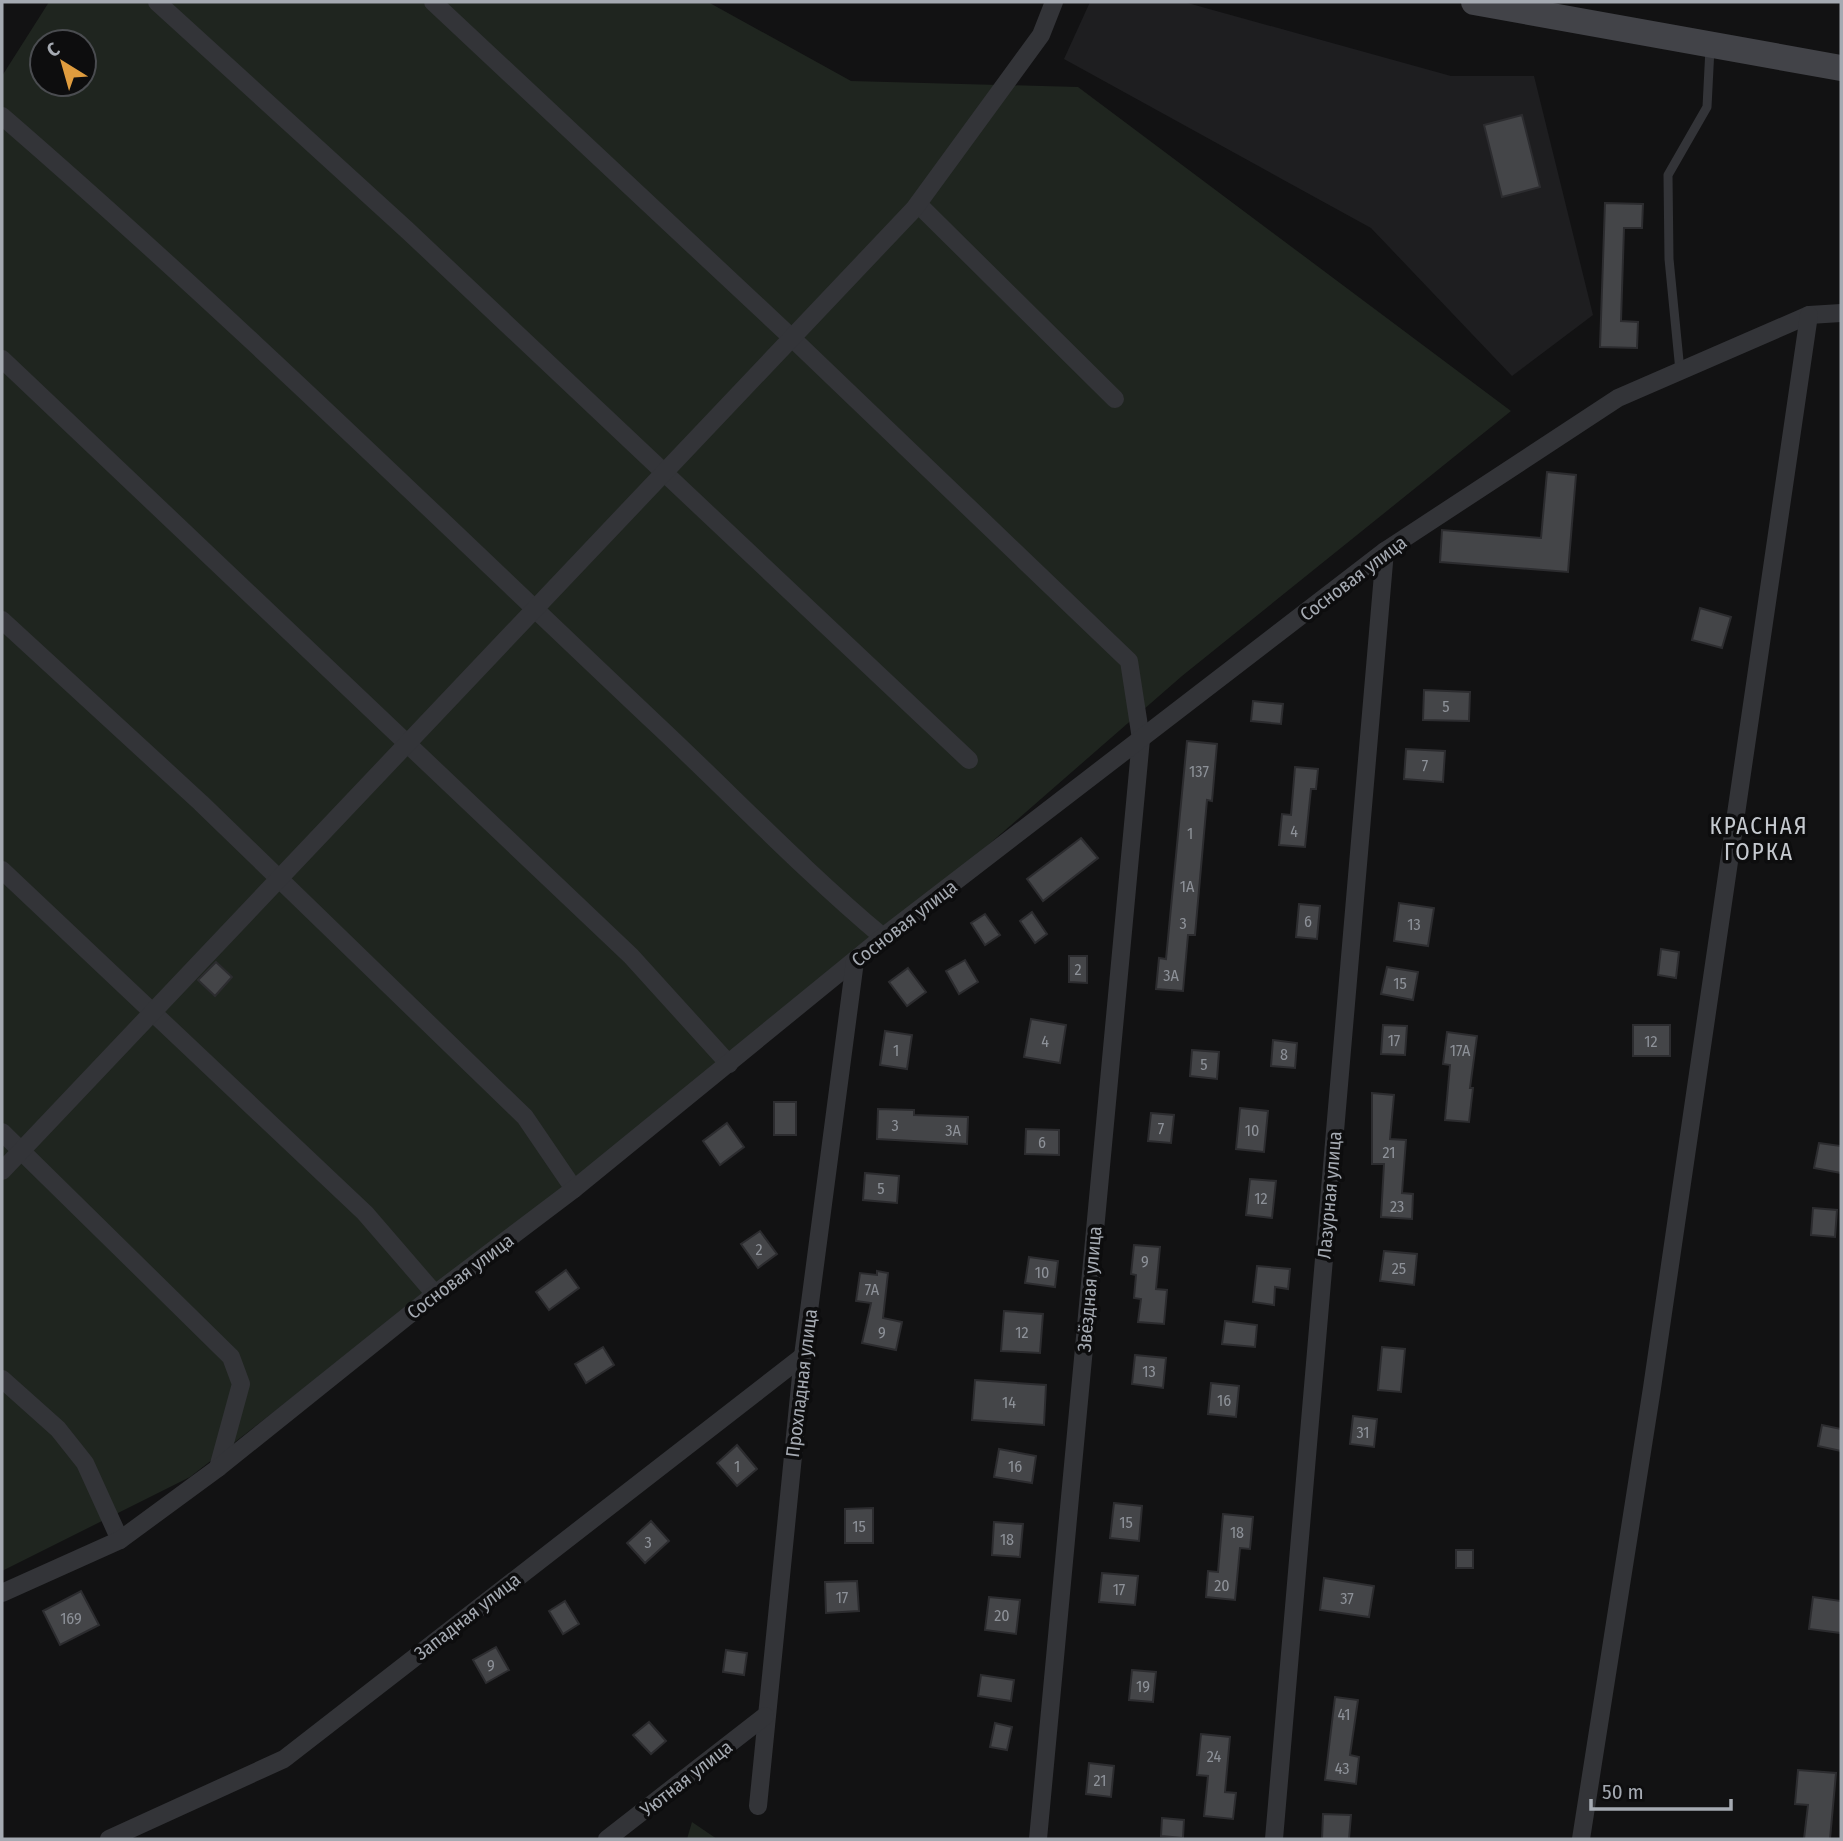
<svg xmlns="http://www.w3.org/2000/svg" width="1843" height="1841" font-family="'Fira Sans Condensed',sans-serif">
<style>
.built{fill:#1e1e20}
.green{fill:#1f251f;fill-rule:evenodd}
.building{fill:#444548;stroke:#2c2c2f;stroke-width:2}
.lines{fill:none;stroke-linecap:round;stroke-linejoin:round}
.lane{stroke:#333438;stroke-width:9}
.street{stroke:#333438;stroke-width:18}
.secondary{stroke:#424348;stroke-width:26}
.labels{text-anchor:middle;stroke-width:7;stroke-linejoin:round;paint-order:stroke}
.number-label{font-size:16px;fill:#8d9198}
.street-label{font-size:19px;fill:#a5aab2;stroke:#0d0d0e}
.quarter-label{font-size:23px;letter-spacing:2px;fill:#c5c9cf;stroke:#0d0d0e}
</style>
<rect width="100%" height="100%" fill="#121213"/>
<!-- built -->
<polygon class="built" points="1090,2 1184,2 1451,76 1534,76 1593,315 1512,376 1371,228 1064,59"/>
<!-- green -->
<g class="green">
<path d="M49,2H708L851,81L1078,87L1511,411L1182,676L855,961L190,1477L2,1571V76ZM42,42H84V84H42Z"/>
<polygon points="692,1822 717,1839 687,1839"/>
</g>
<!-- building -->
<g class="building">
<polygon points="1522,115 1540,187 1502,197 1484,125"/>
<polygon points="1605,203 1643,204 1642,228 1624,228 1621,321 1638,322 1637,348 1600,347"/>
<polygon points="1547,472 1576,475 1568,572 1440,562 1442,530 1541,538"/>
<polygon points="1700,608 1731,617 1722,648 1692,640"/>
<polygon points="1424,690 1470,692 1469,721 1423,720"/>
<polygon points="1253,701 1283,704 1281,724 1251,721"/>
<polygon points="1187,741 1217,744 1212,801 1207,800 1195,935 1188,935 1183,991 1156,989 1159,958 1166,959"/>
<polygon points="1406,749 1445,751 1443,782 1404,779"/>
<polygon points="1295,767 1318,769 1316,789 1311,789 1305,847 1279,845 1282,814 1291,815"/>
<polygon points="1081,838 1098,858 1043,901 1027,879"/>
<polygon points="1399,903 1434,908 1428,946 1394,941"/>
<polygon points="1299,904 1320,906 1317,939 1296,937"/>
<polygon points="1032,912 1047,934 1035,943 1020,921"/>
<polygon points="985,914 1000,935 985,945 971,923"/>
<polygon points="1661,949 1679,952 1676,978 1658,975"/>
<polygon points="1069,956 1087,956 1087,983 1069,982"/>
<polygon points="965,960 978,982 959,994 946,971"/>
<polygon points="216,962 232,977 215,996 198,980"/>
<polygon points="1387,967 1418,972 1413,1000 1381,994"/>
<polygon points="908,968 926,992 907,1006 889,982"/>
<polygon points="1031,1019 1066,1025 1060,1063 1024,1057"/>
<polygon points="1383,1025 1407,1026 1405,1055 1381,1054"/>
<rect x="1633" y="1025" width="37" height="31"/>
<polygon points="885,1031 912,1035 907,1069 880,1065"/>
<polygon points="1447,1032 1477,1036 1470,1088 1473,1088 1469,1122 1445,1120 1450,1065 1443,1064"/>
<polygon points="1273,1040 1297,1043 1295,1068 1271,1066"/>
<polygon points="1192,1050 1219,1052 1217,1079 1190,1076"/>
<polygon points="1372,1093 1394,1095 1390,1139 1406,1140 1402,1193 1413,1194 1412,1219 1381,1217 1384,1164 1372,1164"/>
<rect x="774" y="1102" width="22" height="33"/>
<polygon points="1240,1108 1268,1111 1264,1152 1236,1149"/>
<polygon points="878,1109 914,1110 914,1115 968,1117 967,1144 877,1139"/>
<polygon points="1151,1113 1174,1115 1171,1143 1148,1141"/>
<polygon points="727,1123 744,1147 720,1165 703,1141"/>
<polygon points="1026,1129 1059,1130 1059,1155 1025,1154"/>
<polygon points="1819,1143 1841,1146 1841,1173 1814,1168"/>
<polygon points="865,1173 899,1176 897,1203 863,1200"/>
<polygon points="1250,1179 1276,1181 1272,1218 1246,1215"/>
<polygon points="1813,1208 1837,1210 1835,1237 1811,1235"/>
<polygon points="760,1231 777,1254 758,1268 741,1244"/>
<polygon points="1134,1245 1160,1247 1156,1289 1167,1290 1164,1324 1138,1322 1141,1299 1134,1298 1136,1275 1131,1274"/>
<polygon points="1384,1251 1417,1254 1414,1285 1380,1281"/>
<polygon points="1029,1257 1058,1261 1055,1287 1025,1283"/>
<polygon points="1257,1266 1290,1269 1288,1289 1275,1287 1274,1305 1253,1302"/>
<polygon points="566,1270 579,1288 549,1310 536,1292"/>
<polygon points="877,1271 888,1273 883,1318 902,1322 896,1350 862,1343 871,1303 856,1301 860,1273 877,1275"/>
<polygon points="1004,1311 1043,1314 1040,1353 1001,1351"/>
<polygon points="1225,1321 1257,1325 1255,1347 1222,1344"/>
<polygon points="603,1347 614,1365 586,1383 575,1364"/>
<polygon points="1382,1347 1405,1349 1401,1392 1378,1390"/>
<polygon points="1135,1355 1166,1358 1163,1388 1132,1384"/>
<polygon points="975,1380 1046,1385 1044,1425 972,1420"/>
<polygon points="1211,1383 1239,1386 1236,1417 1208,1414"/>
<polygon points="1353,1416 1377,1419 1374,1447 1350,1444"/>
<polygon points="1822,1425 1841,1429 1841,1451 1818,1446"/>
<polygon points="737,1445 757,1469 737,1486 717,1463"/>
<polygon points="999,1449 1036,1456 1032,1483 994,1477"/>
<polygon points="1114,1503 1142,1506 1139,1541 1110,1538"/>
<polygon points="873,1508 873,1543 845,1543 845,1509"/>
<polygon points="1223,1514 1253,1517 1250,1549 1240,1548 1235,1600 1206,1597 1208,1571 1218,1572"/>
<polygon points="651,1521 669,1541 645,1563 627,1543"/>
<polygon points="994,1522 1023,1524 1020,1557 992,1555"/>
<rect x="1456" y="1550" width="17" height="18"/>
<polygon points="1102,1573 1138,1576 1135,1605 1099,1602"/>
<polygon points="1324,1578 1374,1586 1369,1617 1320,1610"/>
<polygon points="857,1581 859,1611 826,1613 825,1582"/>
<polygon points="81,1591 99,1625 60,1645 43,1611"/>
<polygon points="989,1597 1020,1600 1016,1634 985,1630"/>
<polygon points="1813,1597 1841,1601 1841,1633 1809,1629"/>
<polygon points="565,1601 579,1624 563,1634 549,1611"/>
<polygon points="496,1647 509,1670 486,1683 473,1660"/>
<polygon points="726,1650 747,1653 744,1675 723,1672"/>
<polygon points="1132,1670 1156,1672 1153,1702 1129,1700"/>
<polygon points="981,1675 1014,1680 1011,1701 978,1696"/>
<polygon points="1335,1697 1358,1700 1350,1755 1359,1757 1356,1784 1325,1780"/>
<polygon points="649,1722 666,1741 651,1754 633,1735"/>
<polygon points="995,1723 1012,1727 1007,1750 990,1747"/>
<polygon points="1201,1734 1230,1737 1225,1792 1236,1793 1233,1819 1204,1816 1208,1776 1197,1775"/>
<polygon points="1089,1763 1114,1766 1111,1797 1086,1794"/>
<polygon points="1798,1770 1836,1773 1830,1839 1804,1839 1808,1805 1795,1804"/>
<polygon points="1323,1814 1351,1815 1349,1839 1322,1839"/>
<polygon points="1162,1818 1184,1820 1183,1838 1161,1836"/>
</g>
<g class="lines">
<!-- lane -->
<polyline class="lane" points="1680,371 1669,259 1668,175 1707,107 1710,48"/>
<!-- street -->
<g class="street">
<polyline points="157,2 407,230 969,760"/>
<polyline points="433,2 792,338 1129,661 1141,739 1038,1839"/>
<path d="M2,116C226,310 438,518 654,722C730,793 803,870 883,937"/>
<polyline points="918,204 1115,399"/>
<polyline points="2,359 631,956 729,1064"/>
<polyline points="2,620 201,803 525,1117 574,1189"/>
<polyline points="2,870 365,1213 435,1294"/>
<polyline points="2,1132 231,1357 241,1384 218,1468"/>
<polyline points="2,1171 914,209 1041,35 1054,2"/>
<polyline points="2,1379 58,1429 85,1463 120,1540"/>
<polyline points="2,1593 120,1540 218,1468 435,1294 574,1189 883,937 1385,551 1618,398 1809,315 1841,313"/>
<polyline points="758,1806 803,1356 855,961"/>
<polyline points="109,1839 284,1759 803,1356"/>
<polyline points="607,1839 765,1716"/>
<polyline points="1274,1839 1385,551"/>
<polyline points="1581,1839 1652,1388 1809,315"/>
</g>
<!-- secondary -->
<polyline class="secondary" points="1474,2 1841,68"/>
</g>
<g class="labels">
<!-- number labels -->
<g class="number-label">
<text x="1446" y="712">5</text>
<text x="1425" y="771">7</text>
<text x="1199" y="777">137</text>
<text x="1294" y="837">4</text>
<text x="1190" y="839">1</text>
<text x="1187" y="892">1А</text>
<text x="1308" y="927">6</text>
<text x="1183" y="929">3</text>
<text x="1414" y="930">13</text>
<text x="1078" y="975">2</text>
<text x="1171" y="981">3А</text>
<text x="1400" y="989">15</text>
<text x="1394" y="1046">17</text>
<text x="1045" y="1047">4</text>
<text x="1651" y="1047">12</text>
<text x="896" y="1056">1</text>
<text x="1460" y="1056">17А</text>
<text x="1284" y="1060">8</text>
<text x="1204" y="1070">5</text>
<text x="895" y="1131">3</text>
<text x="1161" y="1134">7</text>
<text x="953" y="1136">3А</text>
<text x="1252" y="1136">10</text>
<text x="1042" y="1148">6</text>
<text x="1389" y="1158">21</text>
<text x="881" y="1194">5</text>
<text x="1261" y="1204">12</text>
<text x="1397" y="1212">23</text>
<text x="759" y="1255">2</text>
<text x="1145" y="1267">9</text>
<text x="1399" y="1274">25</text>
<text x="1042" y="1278">10</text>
<text x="872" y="1295">7А</text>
<text x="882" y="1338">9</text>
<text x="1022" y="1338">12</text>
<text x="1149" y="1377">13</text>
<text x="1224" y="1406">16</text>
<text x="1009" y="1408">14</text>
<text x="1363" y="1438">31</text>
<text x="737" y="1472">1</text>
<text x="1015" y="1472">16</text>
<text x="1126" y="1528">15</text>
<text x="859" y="1532">15</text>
<text x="1237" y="1538">18</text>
<text x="1007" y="1545">18</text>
<text x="648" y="1548">3</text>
<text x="1222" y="1591">20</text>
<text x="1119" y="1595">17</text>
<text x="842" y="1603">17</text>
<text x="1347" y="1604">37</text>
<text x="1002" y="1621">20</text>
<text x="71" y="1624">169</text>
<text x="491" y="1671">9</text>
<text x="1143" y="1692">19</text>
<text x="1344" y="1720">41</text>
<text x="1214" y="1762">24</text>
<text x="1342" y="1774">43</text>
<text x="1100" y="1786">21</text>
</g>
<!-- street labels -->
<g class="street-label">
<text transform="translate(1353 578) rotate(-37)" y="7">Сосновая улица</text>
<text transform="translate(904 923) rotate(-38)" y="7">Сосновая улица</text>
<text transform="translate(1329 1195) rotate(-85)" y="7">Лазурная улица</text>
<text transform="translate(460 1276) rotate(-37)" y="7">Сосновая улица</text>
<text transform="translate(1089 1289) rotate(-85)" y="7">Звёздная улица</text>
<text transform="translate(801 1383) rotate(-83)" y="7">Прохладная улица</text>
<text transform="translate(467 1616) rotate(-38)" y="7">Западная улица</text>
<text transform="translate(686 1778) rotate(-38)" y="7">Уютная улица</text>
</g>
<!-- quarter labels -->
<g class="quarter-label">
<text x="1759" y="834">КРАСНАЯ<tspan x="1759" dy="26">ГОРКА</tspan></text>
</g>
</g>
<!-- border -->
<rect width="1843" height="1841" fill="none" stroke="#a5aab2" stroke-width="7"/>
<!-- north arrow -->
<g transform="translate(63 63) rotate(323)"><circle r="33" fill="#0d0d0e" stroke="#4a4c50" stroke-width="2"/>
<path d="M0-5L12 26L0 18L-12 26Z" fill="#df9c3e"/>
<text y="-10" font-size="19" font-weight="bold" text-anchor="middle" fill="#a5aab2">С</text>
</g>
<!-- scale -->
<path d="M1591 1799v10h140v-10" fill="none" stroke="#a5aab2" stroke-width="3.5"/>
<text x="1602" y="1799" font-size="21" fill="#a5aab2" stroke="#0d0d0e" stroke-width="5" paint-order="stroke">50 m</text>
</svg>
